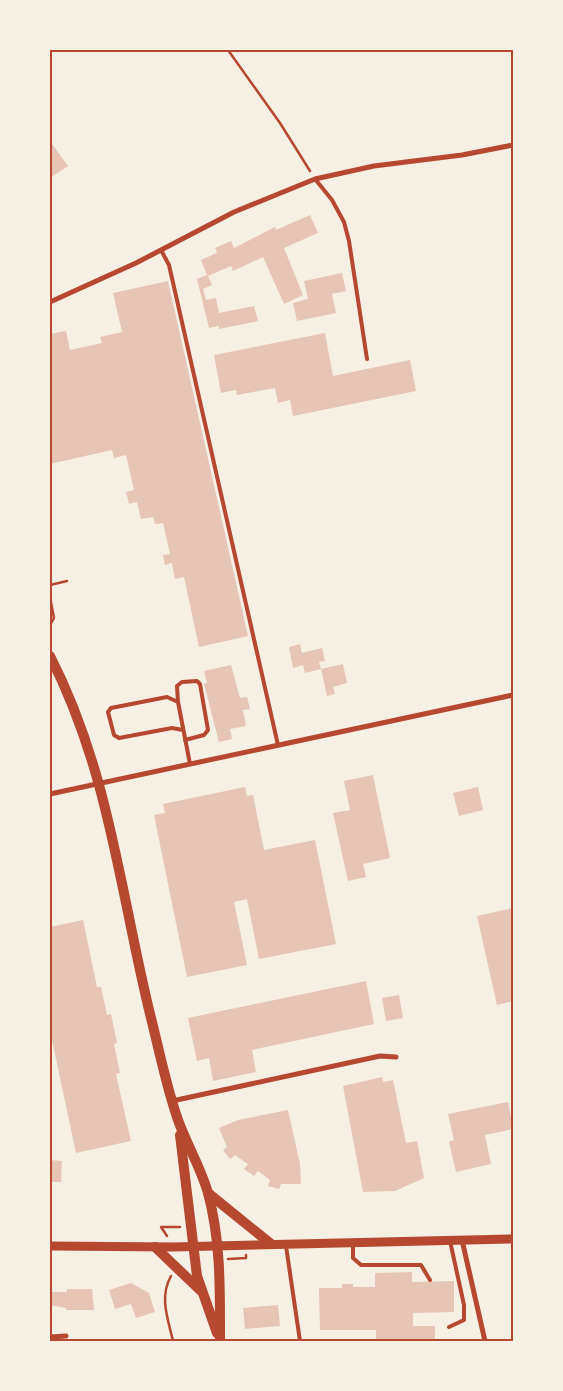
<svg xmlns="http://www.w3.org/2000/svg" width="563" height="1391" font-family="Raleway,sans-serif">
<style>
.building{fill:#e6c5b7}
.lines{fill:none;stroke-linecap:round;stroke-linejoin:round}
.path{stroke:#b5482f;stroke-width:2.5}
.service{stroke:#b5482f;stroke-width:4}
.minor{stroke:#b5482f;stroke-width:5}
.tertiary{stroke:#b5482f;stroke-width:9}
.secondary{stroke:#b5482f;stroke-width:10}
.neatline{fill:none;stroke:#b5482f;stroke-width:2}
</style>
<rect width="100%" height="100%" fill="#f6efe4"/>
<!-- building -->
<g class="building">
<polygon points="50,141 68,166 50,178"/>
<polygon points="310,215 318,233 284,248 303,295 284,304 263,257 233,271 231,266 208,276 212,285 203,289 206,300 216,298 219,313 254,306 258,321 219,329 219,326 209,328 197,279 207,275 201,260 217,253 215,248 231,241 234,248 275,227 276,230"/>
<polygon points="342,273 346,291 332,294 336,313 297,321 293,303 308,299 304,281"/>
<polygon points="168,281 248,636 199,647 184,577 175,579 172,563 165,565 163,555 170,554 163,523 155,524 153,517 141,519 137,502 129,504 126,492 134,490 126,455 114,458 112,450 50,464 50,334 66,331 70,350 102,343 100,337 122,332 113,293"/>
<polygon points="325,333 333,376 410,360 416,391 293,416 290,400 278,403 275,388 237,395 236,390 221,393 214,355"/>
<polygon points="300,644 302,653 322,648 325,661 319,662 321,669 305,673 303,665 293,668 289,647"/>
<polygon points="343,664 347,683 333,687 335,694 327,696 321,669"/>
<polygon points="231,665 240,698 247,697 250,709 243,710 246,726 230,729 232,739 219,742 204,684 207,683 204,671"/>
<polygon points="373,775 390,858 363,864 366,877 348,881 333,813 350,810 344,781"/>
<polygon points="245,787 247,796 253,795 264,850 315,840 336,944 259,959 247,899 234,902 247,965 187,977 154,815 165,813 163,804"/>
<polygon points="478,787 483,810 459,816 453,793"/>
<polygon points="513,908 513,1001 497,1005 477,916"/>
<polygon points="83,920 97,987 101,987 107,1015 111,1014 117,1043 114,1044 120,1073 116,1074 131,1141 76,1153 50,1031 50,927"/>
<polygon points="366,981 374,1024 252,1050 256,1072 213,1081 209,1058 197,1061 188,1018"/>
<polygon points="399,995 403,1018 386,1021 382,998"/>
<polygon points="382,1077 383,1082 393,1080 406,1143 417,1141 424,1178 395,1191 363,1192 343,1086"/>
<polygon points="508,1102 513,1129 485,1135 491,1164 456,1172 449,1142 454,1140 448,1114"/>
<polygon points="288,1110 300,1164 301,1184 281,1184 279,1189 268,1186 270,1180 258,1171 254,1176 244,1169 248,1164 235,1155 230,1159 223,1150 227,1147 219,1128 238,1120"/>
<polygon points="50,1160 62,1161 61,1182 50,1182"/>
<polygon points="412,1272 412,1282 454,1281 454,1312 413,1313 413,1326 435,1326 435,1341 376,1341 376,1330 320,1330 319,1288 342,1288 342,1284 353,1284 353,1287 375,1287 375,1273"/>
<polygon points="131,1283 149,1293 155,1312 136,1318 131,1304 115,1309 109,1290"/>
<polygon points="67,1289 92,1289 94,1310 66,1310 66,1308 50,1305 50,1292 67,1292"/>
<polygon points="278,1305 280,1326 245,1329 243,1308"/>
</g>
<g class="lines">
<!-- path -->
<g class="path">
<polyline points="228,50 280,123 310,171"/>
<polyline points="50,585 67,581"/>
<polyline points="50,597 54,618 50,625"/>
<polyline points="167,1236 161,1227 180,1227"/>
<polyline points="228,1259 246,1258 246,1255"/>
<path d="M171,1276C159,1297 168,1319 173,1341"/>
</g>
<!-- service -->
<g class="service">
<polyline points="315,179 332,200 344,222 349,241 367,359"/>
<polyline points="161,250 169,265 278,745"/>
<polyline points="178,702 177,686 182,682 197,681 200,684 208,730 204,735 185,740"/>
<polyline points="183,730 172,728 119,738 114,735 108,712 111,708 167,697 178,702 190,764"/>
<polyline points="353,1243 353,1258 361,1265 421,1265 430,1280"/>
<polyline points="286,1246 300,1341"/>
<polyline points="449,1327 464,1320 464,1305 450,1241"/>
</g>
<!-- minor -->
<g class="minor">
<polyline points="50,302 136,263 234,212 315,179 374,166 462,155 513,145"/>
<polyline points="50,794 513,695"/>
<polyline points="172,1101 380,1056 396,1057"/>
<polyline points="462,1240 485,1341"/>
<polyline points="50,1337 66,1336"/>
</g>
<!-- tertiary -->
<polyline class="tertiary" points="50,1246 173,1247 513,1239"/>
<!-- secondary -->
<g class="secondary">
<path d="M50,656C109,771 120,891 150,1014C159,1049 166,1086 178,1120C187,1145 201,1168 208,1193C221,1241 220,1291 220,1339"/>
<polyline points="180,1135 197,1276 217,1333"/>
<polyline points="208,1193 271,1244"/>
<polyline points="155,1247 201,1291"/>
</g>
</g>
<!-- border -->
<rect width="563" height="1391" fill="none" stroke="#f6efe4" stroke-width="102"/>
<rect x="51" y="51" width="461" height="1289" class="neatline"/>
</svg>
